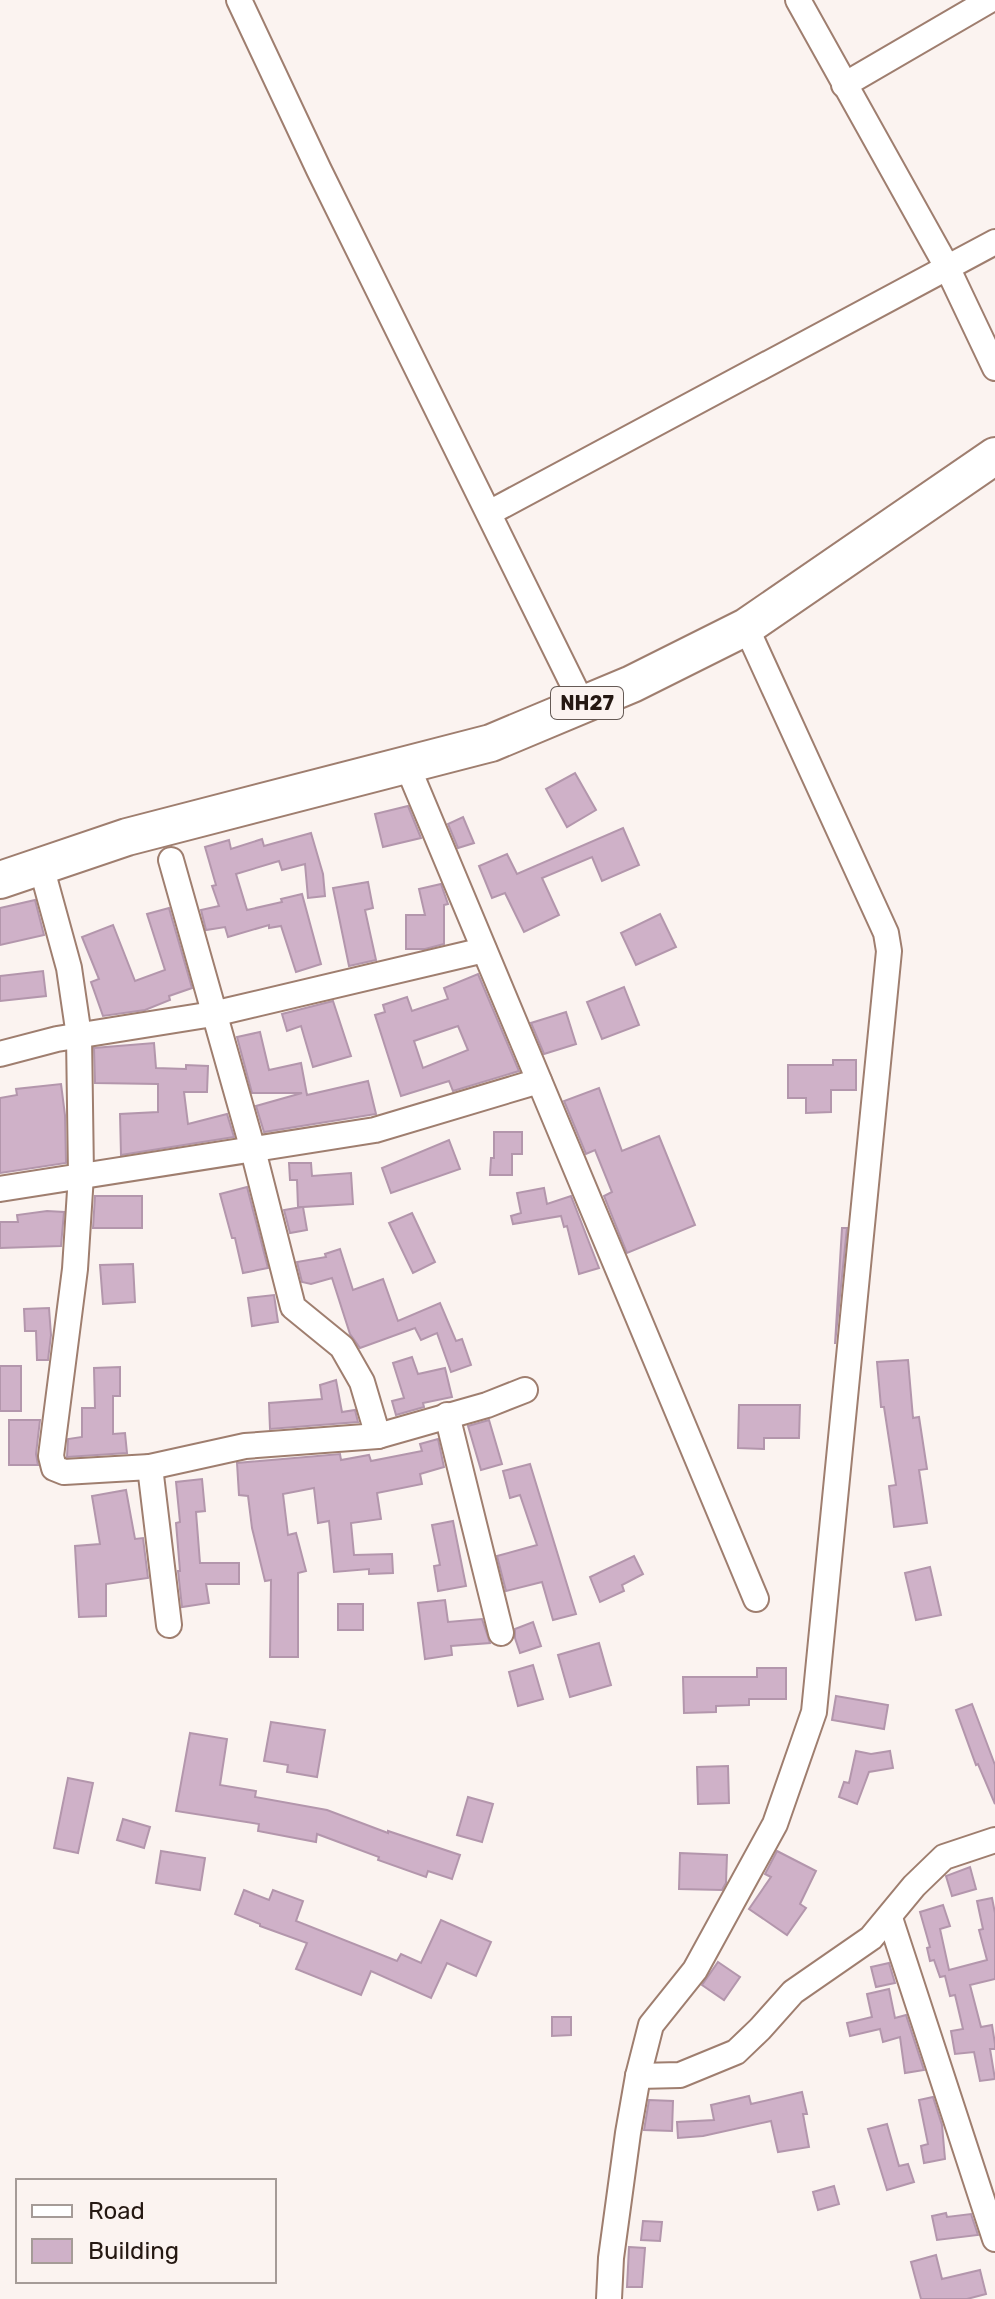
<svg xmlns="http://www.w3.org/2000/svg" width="995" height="2299" font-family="Rubik,sans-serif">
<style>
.building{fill:#cfb1c8;stroke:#b396ac;stroke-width:2;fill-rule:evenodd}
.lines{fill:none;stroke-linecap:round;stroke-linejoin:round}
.minor-casing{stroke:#9f7e6f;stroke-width:28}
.highway-casing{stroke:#9f7e6f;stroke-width:40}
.minor{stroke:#fff;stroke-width:24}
.highway{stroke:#fff;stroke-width:36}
.labels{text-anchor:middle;stroke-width:8;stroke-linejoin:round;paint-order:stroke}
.shield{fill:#fbf3f0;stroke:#655a55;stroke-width:2}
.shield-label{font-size:20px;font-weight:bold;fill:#251812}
</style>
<rect width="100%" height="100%" fill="#fbf3f0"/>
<!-- building -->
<g class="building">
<polygon points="575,773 596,810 567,827 546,789"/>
<polygon points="408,806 421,838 383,847 375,814"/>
<polygon points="463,817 474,843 458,848 448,824"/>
<polygon points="623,828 639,865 602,881 592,857 542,878 559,915 524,932 505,893 492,898 479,866 507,854 517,874"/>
<polygon points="311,833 323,874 325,896 308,898 305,864 282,870 279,861 236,874 247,910 282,902 281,899 302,894 321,964 296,972 281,926 269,928 269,925 228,937 225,927 206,930 201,910 219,906 212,886 216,885 205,847 229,840 231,849 262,839 264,846"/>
<polygon points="368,882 373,908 365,910 376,960 349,966 333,888"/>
<polygon points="441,884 448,904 444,905 444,944 425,949 406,949 406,915 425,915 419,889"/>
<polygon points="35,900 44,935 0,945 0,908"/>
<polygon points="169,908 192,988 169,996 170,1000 145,1010 103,1016 91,982 99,979 82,937 113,925 135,981 165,970 147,914"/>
<polygon points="660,914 676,947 636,965 621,933"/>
<polygon points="43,971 46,996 0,1001 0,976"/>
<path d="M478,974L519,1071L453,1091L449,1081L401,1096L375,1015L385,1012L383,1005L407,997L412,1011L448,999L444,988ZM458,1026L468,1050L423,1068L414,1041Z"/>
<polygon points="624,987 639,1025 602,1039 587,1002"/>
<polygon points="333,1001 351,1056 313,1067 301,1026 287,1031 282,1014"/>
<polygon points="566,1012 576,1044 544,1054 531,1023"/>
<polygon points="260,1032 269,1070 301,1063 307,1095 368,1081 376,1114 264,1132 256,1106 302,1093 252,1093 237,1037"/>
<polygon points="154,1043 156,1068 186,1069 186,1065 208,1066 207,1092 184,1092 188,1124 227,1114 234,1137 121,1155 120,1114 158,1112 158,1084 95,1083 94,1048"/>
<polygon points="833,1060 856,1060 856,1090 831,1090 831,1112 806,1113 806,1098 788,1098 788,1065 833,1065"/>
<polygon points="61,1084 65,1115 66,1163 0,1173 0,1098 17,1095 16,1089"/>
<polygon points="599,1088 622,1151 659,1136 695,1225 627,1253 604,1196 612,1192 595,1150 586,1154 564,1101"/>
<polygon points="494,1132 522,1132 522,1154 512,1154 512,1175 490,1175 491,1158 494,1158"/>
<polygon points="449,1140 460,1169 391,1193 382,1168"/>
<polygon points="289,1163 311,1163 312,1176 351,1173 353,1204 303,1207 307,1230 290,1233 284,1210 302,1207 298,1207 297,1180 290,1180"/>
<polygon points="247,1187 268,1268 243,1273 235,1238 232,1238 220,1194"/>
<polygon points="544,1188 547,1204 571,1196 599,1268 579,1274 567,1226 564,1227 561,1216 513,1224 511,1216 521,1213 517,1193"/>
<polygon points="95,1196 142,1196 142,1228 93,1228"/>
<polygon points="47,1211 64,1212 61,1246 0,1248 0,1222 18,1222 17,1215"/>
<polygon points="412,1213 435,1262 413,1273 389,1223"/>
<polygon points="842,1228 847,1228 835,1344"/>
<polygon points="340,1249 353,1290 383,1279 398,1321 440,1303 456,1341 462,1339 471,1365 451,1372 437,1333 421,1340 415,1328 360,1348 350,1334 332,1278 311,1284 302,1282 297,1262 326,1257 325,1254"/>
<polygon points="133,1264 135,1302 103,1304 100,1265"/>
<polygon points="274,1295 278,1322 252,1326 248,1298"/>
<polygon points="49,1308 51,1335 48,1360 37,1360 36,1331 25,1331 24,1309"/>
<polygon points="412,1357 418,1374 445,1368 452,1397 423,1403 424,1407 396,1415 392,1401 404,1398 393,1363"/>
<polygon points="908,1360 913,1418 919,1417 927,1469 919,1470 927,1523 894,1527 889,1486 896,1485 884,1407 881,1407 877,1362"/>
<rect x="0" y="1366" width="21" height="45"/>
<polygon points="120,1367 120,1396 113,1396 113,1434 125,1433 127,1453 67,1457 68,1439 82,1437 82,1408 95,1408 94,1368"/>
<polygon points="336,1380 342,1412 355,1410 358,1422 270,1429 269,1403 322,1399 320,1385"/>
<polygon points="739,1405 800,1405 799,1438 764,1438 764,1449 738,1448"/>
<polygon points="9,1420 40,1420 36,1454 38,1465 9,1465"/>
<polygon points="489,1420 502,1464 481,1470 468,1426"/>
<polygon points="438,1439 444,1467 420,1474 422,1484 377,1493 381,1519 351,1523 354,1555 392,1554 393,1573 369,1574 369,1569 334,1572 329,1521 318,1523 314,1488 283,1494 288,1535 296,1533 306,1571 298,1573 298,1657 270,1657 271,1580 265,1581 252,1528 248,1496 239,1495 237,1463 340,1454 341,1460 369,1455 371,1461 422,1451 420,1444"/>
<polygon points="530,1464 576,1614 553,1620 542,1582 506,1591 497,1556 537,1545 520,1495 510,1498 503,1471"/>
<polygon points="202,1479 205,1511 196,1512 200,1563 239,1563 239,1584 206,1584 209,1603 182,1607 178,1571 180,1571 176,1523 180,1522 176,1482"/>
<polygon points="126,1490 135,1539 143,1538 148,1578 106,1584 106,1616 79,1617 75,1546 100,1544 92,1496"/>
<polygon points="453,1521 466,1586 438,1591 434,1566 440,1565 432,1525"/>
<polygon points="634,1556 643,1574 622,1585 624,1591 600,1602 590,1577"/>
<polygon points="930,1567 941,1615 916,1620 905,1573"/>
<polygon points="445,1600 448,1622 482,1619 490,1643 451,1646 452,1655 425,1659 418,1603"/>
<rect x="338" y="1604" width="25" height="26"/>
<polygon points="533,1622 541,1646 520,1653 515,1638 515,1629"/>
<polygon points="599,1643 611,1685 570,1697 558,1655"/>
<polygon points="533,1665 543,1699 518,1706 509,1672"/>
<polygon points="757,1668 786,1668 786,1699 749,1699 749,1705 716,1706 716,1712 684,1713 683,1677 757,1677"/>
<polygon points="836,1696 888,1705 884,1729 832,1720"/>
<polygon points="972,1704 995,1765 995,1804 978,1764 976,1765 956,1710"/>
<polygon points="271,1722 325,1730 317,1777 287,1772 288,1765 264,1761"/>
<polygon points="190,1733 227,1739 220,1785 256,1791 255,1797 327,1810 388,1833 388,1831 460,1855 452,1879 428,1871 426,1877 378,1860 379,1857 317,1834 316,1842 258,1831 259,1824 176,1811"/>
<polygon points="856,1751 871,1754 890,1751 893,1768 869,1772 857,1804 839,1797 844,1782 849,1783"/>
<polygon points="728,1766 729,1803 698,1804 697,1767"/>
<polygon points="68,1778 93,1783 78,1853 54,1848"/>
<polygon points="468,1797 493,1804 482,1842 457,1835"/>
<polygon points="123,1819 150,1827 144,1848 117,1840"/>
<polygon points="161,1851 205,1858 200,1890 156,1883"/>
<polygon points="777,1851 816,1871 800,1904 806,1908 787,1935 749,1909 771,1877 765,1874"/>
<polygon points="680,1853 727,1855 726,1883 722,1890 679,1889"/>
<polygon points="970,1867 976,1889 952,1896 946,1876"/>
<polygon points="244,1890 269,1900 273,1890 303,1901 296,1921 397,1961 401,1954 421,1963 441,1920 491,1942 476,1976 447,1963 431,1998 371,1971 361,1995 296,1969 307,1943 260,1926 260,1924 235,1914"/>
<polygon points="992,1898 995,1913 995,1979 970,1985 981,2027 992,2025 995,2044 995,2049 990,2049 995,2079 980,2081 974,2052 955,2054 951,2031 963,2029 955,1995 950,1996 945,1976 940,1977 934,1960 930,1961 927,1948 930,1947 920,1912 943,1905 950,1926 940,1929 949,1970 987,1960 979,1930 983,1929 977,1901"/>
<polygon points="718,1962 740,1977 724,2000 702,1985"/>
<polygon points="889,1963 895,1983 876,1987 871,1967"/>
<polygon points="889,1989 895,2018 906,2015 924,2070 905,2073 900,2037 883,2042 880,2029 850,2036 847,2023 872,2017 867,1994"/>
<polygon points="552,2017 571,2017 571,2035 552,2036"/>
<polygon points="802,2092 807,2114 803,2114 809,2147 778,2152 771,2121 703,2136 678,2138 677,2122 714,2120 711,2105 749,2096 751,2104"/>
<polygon points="933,2097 942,2125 945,2159 924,2163 921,2146 928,2144 919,2100"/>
<polygon points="649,2100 673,2101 672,2131 644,2130"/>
<polygon points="887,2124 899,2166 908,2164 914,2182 887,2190 868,2129"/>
<polygon points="834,2186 839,2204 818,2210 813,2192"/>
<polygon points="946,2213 947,2217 971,2214 978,2235 937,2240 932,2216"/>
<polygon points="643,2221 662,2222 660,2241 641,2240"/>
<polygon points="629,2247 645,2248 642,2287 627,2287"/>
<polygon points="936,2255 942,2279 980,2270 986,2294 967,2299 921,2299 911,2262"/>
</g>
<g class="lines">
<!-- minor casing -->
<g class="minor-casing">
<g id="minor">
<polyline points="239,0 319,170 583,705"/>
<polyline points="798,0 947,267 995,368"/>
<polyline points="844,85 990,0"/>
<polyline points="489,513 995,242"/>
<polyline points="407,765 756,1599"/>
<polyline points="171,860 253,1150 293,1307 342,1347 362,1382 378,1436"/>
<polyline points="41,866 69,968 79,1036 81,1175 75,1269 51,1456 54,1468 64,1472 150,1467 245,1446 378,1436 487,1405 525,1390"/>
<polyline points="0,1054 57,1039 213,1014 484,950"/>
<polyline points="0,1189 375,1130 539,1081"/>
<polyline points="447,1415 501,1633"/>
<polyline points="150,1467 169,1625"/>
<polyline points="890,1918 995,2239"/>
<polyline points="638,2076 680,2075 736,2052 760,2029 793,1992 871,1938 914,1886 944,1857 995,1840"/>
<polyline points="609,2299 611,2258 628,2133 638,2076 651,2025 695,1970 775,1824 814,1712 889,951 886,933 746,627"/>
</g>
</g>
<!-- highway casing -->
<g class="highway-casing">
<polyline id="highway" points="0,880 127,837 491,743 632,684 746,627 995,456"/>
</g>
<!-- minor -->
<use href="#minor" class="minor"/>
<!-- highway -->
<use href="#highway" class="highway"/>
</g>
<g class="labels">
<!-- shield labels -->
<rect class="shield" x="551" y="687" width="72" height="32" rx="6"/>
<g class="shield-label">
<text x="587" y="710">NH27</text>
</g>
</g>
<!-- legend -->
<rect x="16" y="2179" width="260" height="104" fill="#fbf3f0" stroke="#a59b97" stroke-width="2"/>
<rect x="32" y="2205" width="40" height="12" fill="#ffffff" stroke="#a59b97" stroke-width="2"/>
<text x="88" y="2219" font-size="24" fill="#251812">Road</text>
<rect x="32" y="2239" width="40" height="24" fill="#cfb1c8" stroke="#a59b97" stroke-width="2"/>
<text x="88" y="2259" font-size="24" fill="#251812">Building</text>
</svg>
